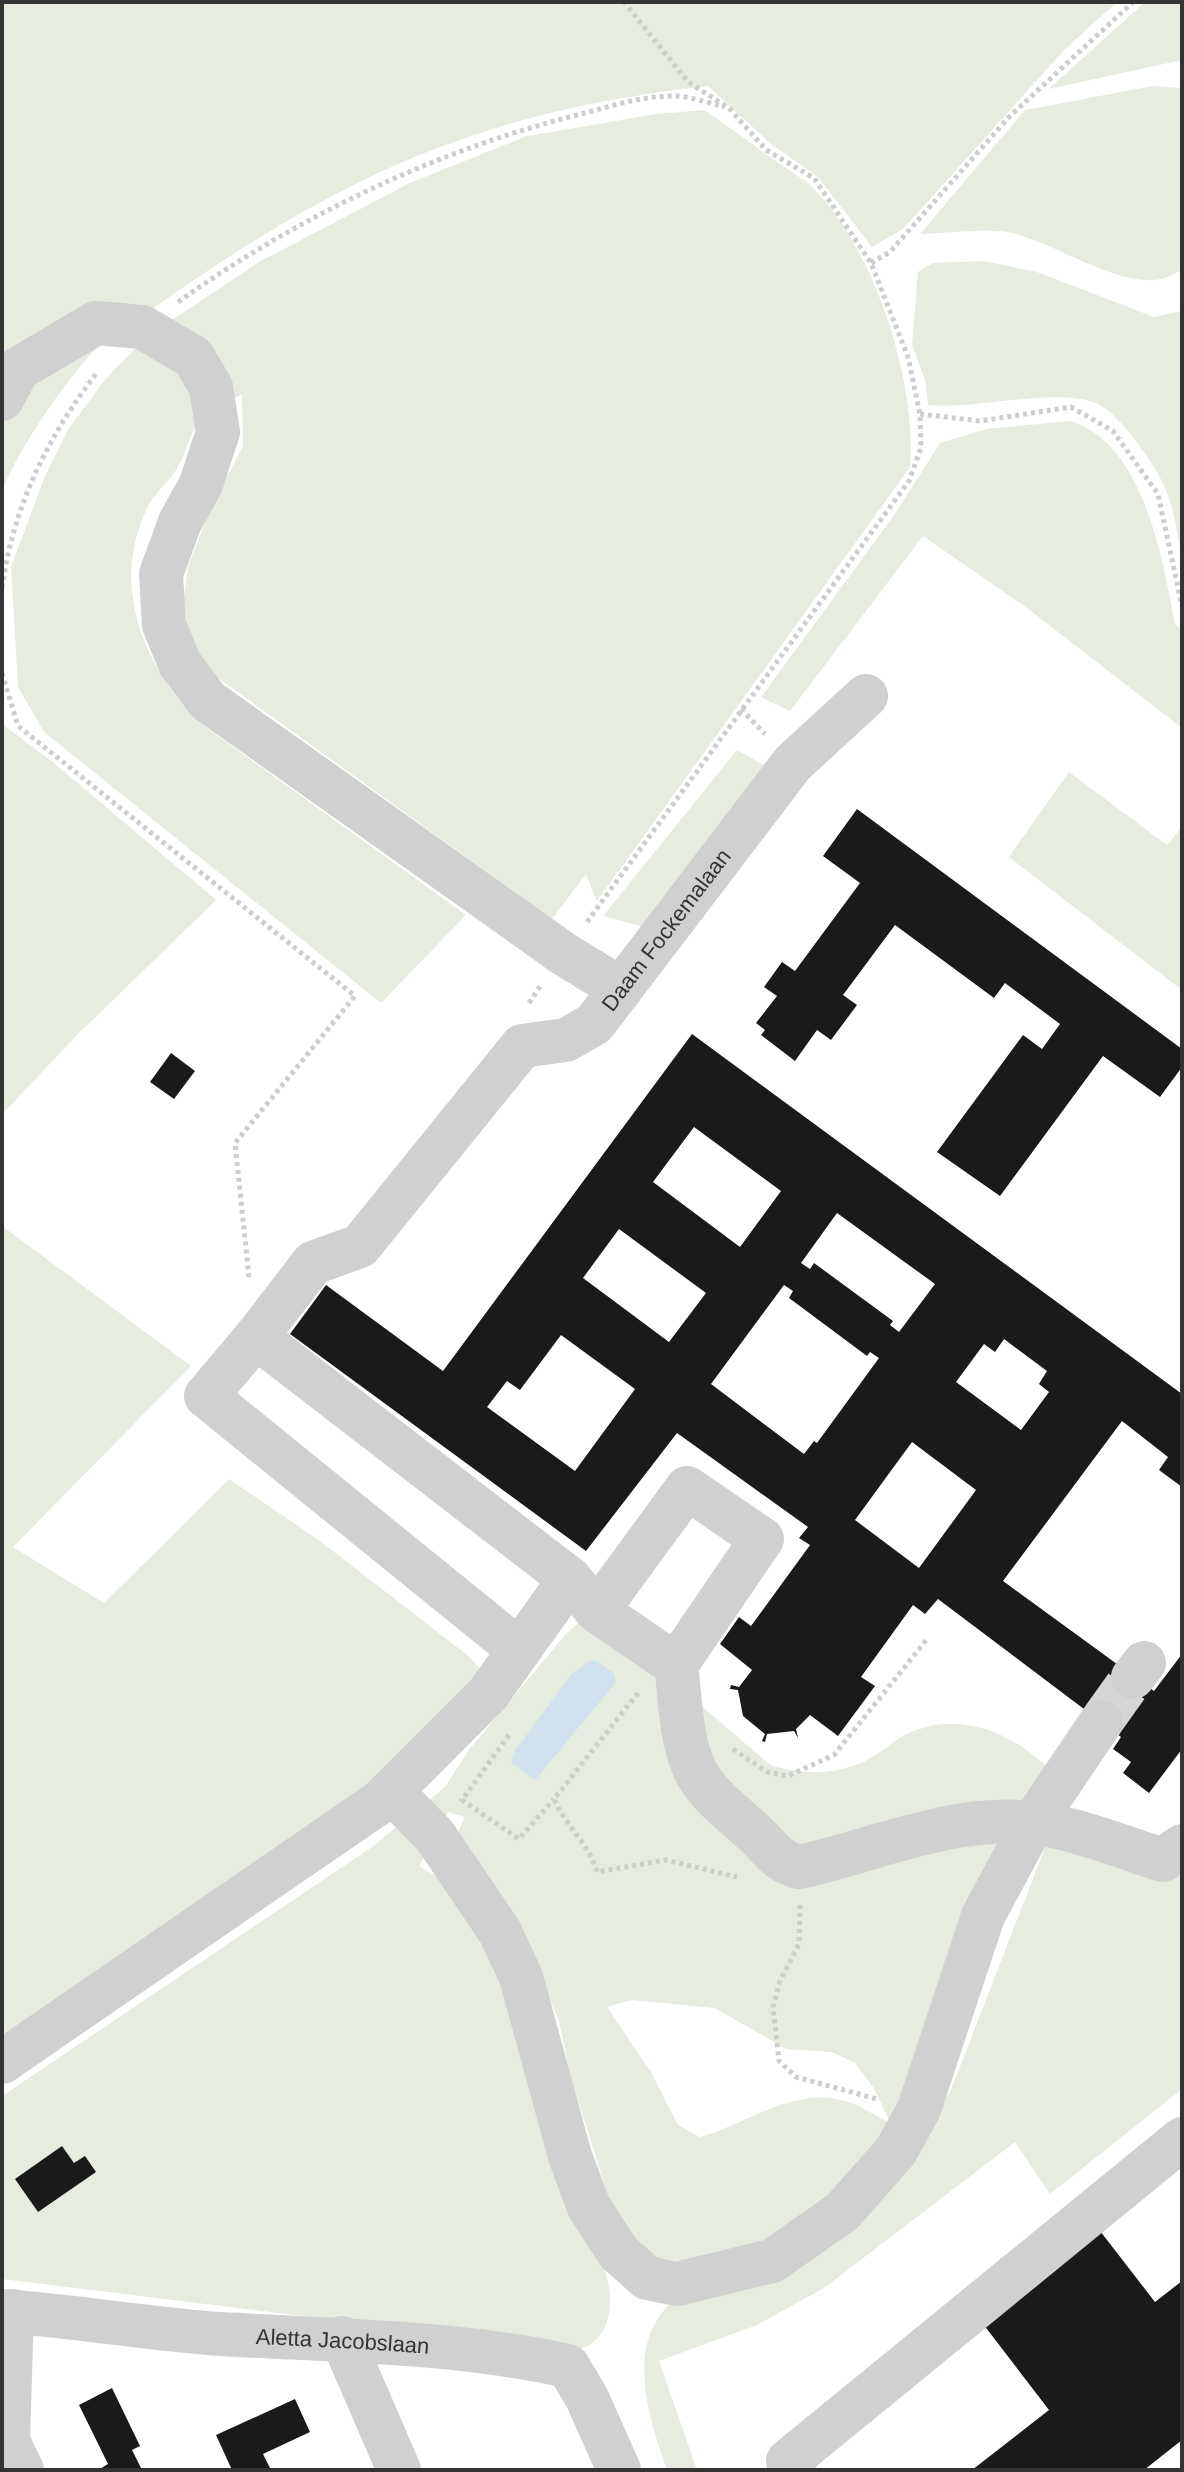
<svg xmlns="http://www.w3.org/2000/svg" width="1184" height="2472" font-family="Arial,sans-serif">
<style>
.green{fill:#e6ecdf;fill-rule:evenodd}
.water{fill:#cfe2ee}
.building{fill:#1a1a1a;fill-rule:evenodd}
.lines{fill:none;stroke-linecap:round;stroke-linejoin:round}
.minor-tunnel{stroke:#d6d6d6;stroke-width:44;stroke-dasharray:44 22;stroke-linecap:butt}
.path{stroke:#cdcdcd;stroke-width:5;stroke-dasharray:4 4;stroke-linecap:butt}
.minor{stroke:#d0d0d0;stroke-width:44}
.labels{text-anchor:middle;stroke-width:8;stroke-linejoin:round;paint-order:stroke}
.street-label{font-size:22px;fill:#333;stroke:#fff}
</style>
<rect width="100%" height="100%" fill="#fff"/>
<!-- green -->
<g class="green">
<path d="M2,2H1117L1065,49L903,229L872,247L818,177L771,144L708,86C628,95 547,110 471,136C359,173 258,235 162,302C146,314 126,322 111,334C76,364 16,450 2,493Z"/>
<polygon points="1145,2 1182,2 1182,60 1049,89"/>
<path d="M1153,86L1182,88V269C1137,307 1053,236 1001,231C975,229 946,233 920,234L1025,110Z"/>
<path d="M705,110C730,128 755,146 780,164C789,171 801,177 810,185C874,246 917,381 910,467L597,901L586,874L552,919L213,674L191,641L183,605L188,567L208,514L243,446L242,394C228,402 208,414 197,426C188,436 186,454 179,465C171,480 157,490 149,505C108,582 143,670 204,726L466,915L381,1003L44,732L18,687L11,567L45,476L67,431L104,381L144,339L259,262L410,183L527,136L657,114Z"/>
<path d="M984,261L1037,272L1154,317L1182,311V556C1177,534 1174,510 1166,490C1156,466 1121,415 1098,404C1078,395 1047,397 1025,399C992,401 961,408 928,405L925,380L912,344L918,272L933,263Z"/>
<path d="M1070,421C1144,443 1162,558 1175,624L1182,631V728L1027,608L923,536L790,711L761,697L895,514L940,443L987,429Z"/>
<polygon points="2,724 54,763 216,900 78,1034 2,1114"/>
<polygon points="737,750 769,768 648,928 603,916"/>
<polygon points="1069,772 1167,845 1182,827 1182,990 1009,857"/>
<polygon points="2,1226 191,1366 13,1547 104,1603 229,1479 320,1541 471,1658 484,1674 412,1754 2,2041"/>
<path d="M600,1618L770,1765C804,1775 838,1776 871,1758C883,1751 894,1740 907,1734C961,1708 1018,1735 1055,1775L895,2119L837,2196L768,2240L688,2262L657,2259L634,2245L612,2208L571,2078L559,2021L529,1949L456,1836L465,1817L448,1812L419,1866C429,1873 447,1880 454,1890C513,1976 540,2085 574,2183C585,2213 610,2269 610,2299C611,2325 597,2351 571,2349L2,2279V2096L372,1847L445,1787L468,1751L565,1635L578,1623ZM631,2000L715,2008L786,2049L832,2052L855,2063L873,2087L891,2123C876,2117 861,2105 845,2101C793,2086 748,2124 700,2137L678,2125L651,2072L607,2007Z"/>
<path d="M1048,1840L1160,1876H1182V2089L1050,2194L1015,2142L824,2288L757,2325L659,2361L697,2470H667C649,2418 624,2345 672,2302L889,2188L951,2090Z"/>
</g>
<!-- water -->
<polygon class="water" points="589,1661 596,1661 614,1673 616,1682 535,1780 511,1763 514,1752 572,1674"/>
<!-- building -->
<g class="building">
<polygon points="857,809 1182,1049 1182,1067 1160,1097 1103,1056 1000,1196 937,1152 1023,1035 1042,1049 1060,1024 1005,983 994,998 895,925 843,995 857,1005 831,1040 817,1030 795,1061 761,1035 765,1030 756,1023 777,996 764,987 782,962 795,971 860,883 823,856"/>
<path d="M692,1034L1182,1394V1487L1159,1470L1168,1457L1122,1421L1003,1581L1154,1691L1182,1654V1749L1149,1793L1123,1773L1131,1762L1113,1749L1121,1737L938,1599L925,1614L913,1605L861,1677L875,1686L838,1736L810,1715L796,1729L798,1738L794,1731L767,1734L765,1742L762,1741L765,1734L743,1716L738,1690L730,1689L731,1685L739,1687L752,1670L720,1644L739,1617L751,1626L810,1545L799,1538L808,1527L677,1433L586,1551L290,1334L326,1285L443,1371ZM694,1127L781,1191L740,1247L653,1182ZM837,1213L935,1284L899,1332L890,1325L893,1321L814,1263L810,1269L801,1263ZM619,1229L706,1293L669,1342L583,1278ZM784,1285L793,1291L789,1298L867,1356L870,1352L879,1358L817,1443L814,1441L804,1454L711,1384ZM561,1335L635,1389L575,1471L487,1407L507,1381L520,1390ZM1004,1339L1047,1371L1039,1384L1049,1392L1021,1430L956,1382L984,1344L995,1352ZM912,1442L976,1490L919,1568L855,1520Z"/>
<polygon points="171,1053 195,1071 174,1099 150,1082"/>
<polygon points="62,2146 74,2163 85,2156 96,2172 38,2212 15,2179"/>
<polygon points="1097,2227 1155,2302 1182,2281 1182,2440 1144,2470 972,2470 1049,2410 980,2320"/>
<polygon points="112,2388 140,2446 132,2450 142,2470 98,2470 108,2464 79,2405"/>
<polygon points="295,2399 310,2432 263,2454 271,2470 232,2470 216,2435"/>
</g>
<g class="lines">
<!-- minor-tunnel -->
<polyline class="minor-tunnel" points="1101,1722 1133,1677"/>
<!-- path -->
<g class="path">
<polyline points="871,263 890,252 1009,117 1133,2"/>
<path d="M178,302C299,216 436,150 581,114C612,106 644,95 677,96C692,97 709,103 724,107"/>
<polyline points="920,414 980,421 1071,407 1113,431 1158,494 1182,606"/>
<path d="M2,588C13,507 47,438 96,374"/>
<polyline points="2,673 18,726 355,996 235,1143 249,1277"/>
<polyline points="741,709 765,734"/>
<polyline points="587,922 909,481 921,448 920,414 908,357 871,263 814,178 766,150 729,108 688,82 624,2"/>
<polyline points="529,1003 541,985"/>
<path d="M638,1693L554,1799C567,1828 589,1844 597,1872L666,1860L737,1877"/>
<polyline points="509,1735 462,1800 519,1839 554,1799"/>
<polyline points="733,1749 767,1772 788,1776 834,1755 928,1638"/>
<polyline points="800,1905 799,1944 780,1981 773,2007 779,2061 796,2077 877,2099"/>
</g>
<!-- minor -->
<g class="minor">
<polyline points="2,399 18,369 96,323 142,327 193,357 211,387 218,432 201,484 180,522 161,574 164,625 180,664 208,701 564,954 621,989"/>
<path id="s1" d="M256,1337L313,1263L360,1246L522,1046L566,1040L594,1024L793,763L866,696"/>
<polyline points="519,1650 206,1396 256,1337 570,1579"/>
<path d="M676,1665C681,1701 680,1748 700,1779C714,1800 734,1814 752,1831C771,1847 774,1860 799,1867C876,1850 953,1814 1033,1823C1072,1827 1125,1848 1163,1860L1182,1846"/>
<polyline points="1133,1677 1144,1663"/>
<polyline points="391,1791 435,1836 500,1932 521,1977 570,2156 589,2207 618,2252 647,2278 677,2284 772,2261 842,2212 896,2151 919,2109 983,1916 1033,1823 1101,1722"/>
<polyline points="2,2062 380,1802 488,1694 570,1579 597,1611 676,1665 762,1539 687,1488 597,1611"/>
<path id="s2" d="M2,2311C75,2316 148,2329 221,2334C338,2341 453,2341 568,2366L587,2398L619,2470"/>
<polyline points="12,2311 8,2441 22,2470"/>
<polyline points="342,2338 399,2470"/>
<polyline points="794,2470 788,2461 1182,2139"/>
</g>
</g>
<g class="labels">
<!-- street labels -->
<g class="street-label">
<text dy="8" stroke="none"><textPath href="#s1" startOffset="596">Daam Fockemalaan</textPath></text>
<text dy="8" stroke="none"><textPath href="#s2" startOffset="342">Aletta Jacobslaan</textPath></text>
</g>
</g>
<!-- border -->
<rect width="1184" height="2472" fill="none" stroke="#333333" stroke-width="8"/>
</svg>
